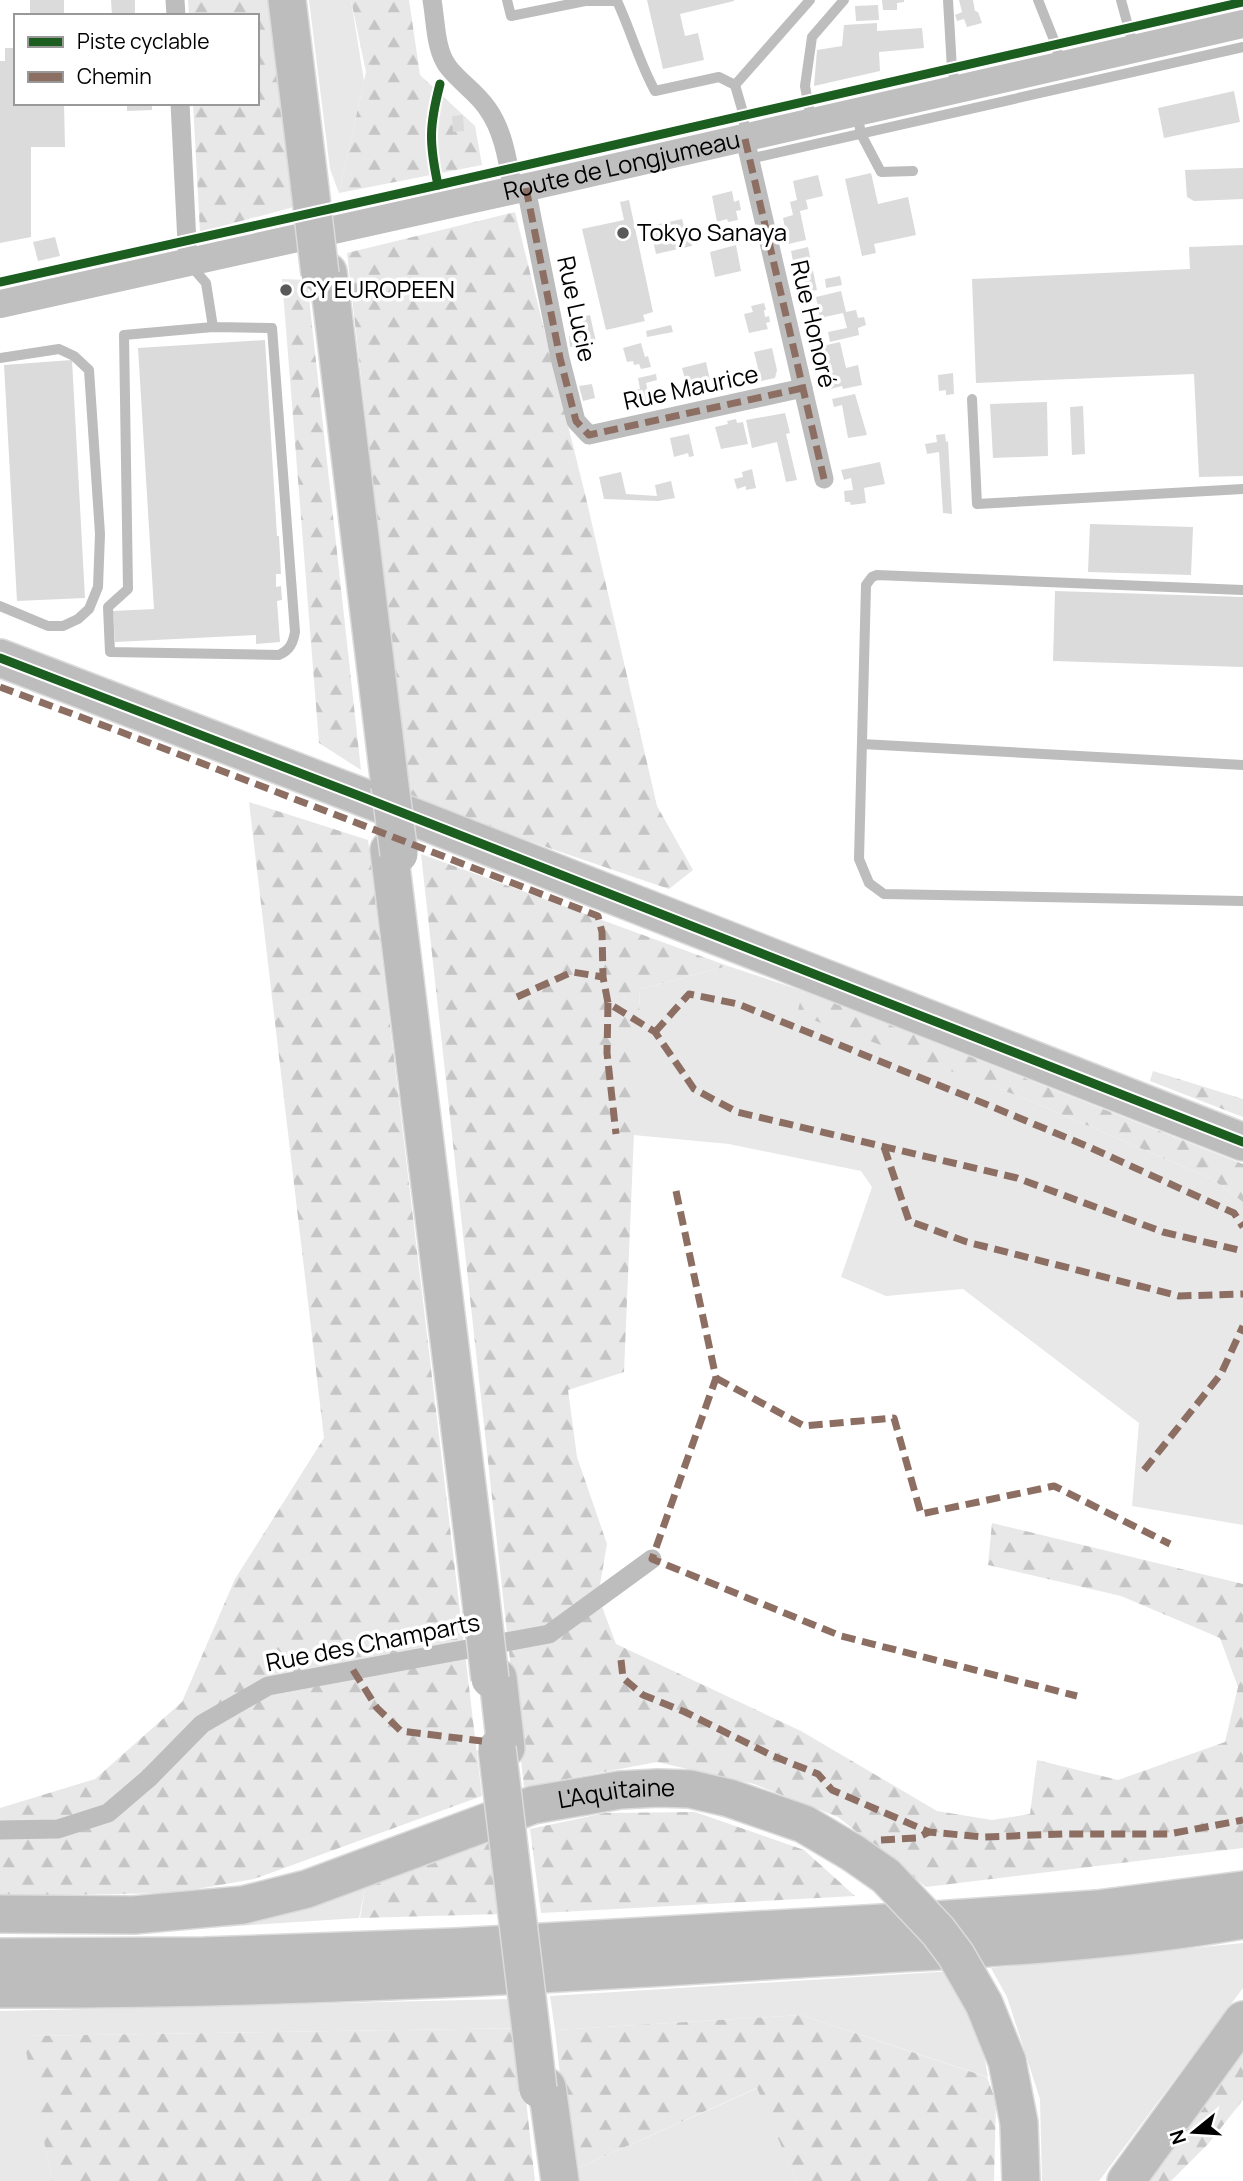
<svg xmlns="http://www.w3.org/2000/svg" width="1243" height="2181" font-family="Manrope,sans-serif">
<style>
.green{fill:#e8e8e8}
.forest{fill:url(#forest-firs)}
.building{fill:#dbdbdb}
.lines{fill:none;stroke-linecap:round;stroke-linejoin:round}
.highway-casing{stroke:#dbdbdb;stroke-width:40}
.lane{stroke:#bdbdbd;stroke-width:10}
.street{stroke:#bdbdbd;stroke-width:19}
.secondary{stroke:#bfbfbf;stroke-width:28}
.highway{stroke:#bdbdbd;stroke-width:37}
.highway-bridge-casing{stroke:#dbdbdb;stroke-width:40;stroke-linecap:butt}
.highway-bridge{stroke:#bdbdbd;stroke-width:37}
.quiet{stroke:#8d6e63;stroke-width:7;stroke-dasharray:14 7;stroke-linecap:butt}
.cycleway-casing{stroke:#fff;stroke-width:13}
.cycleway{stroke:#1b5e20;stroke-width:9}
.poi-dot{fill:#595959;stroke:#fff;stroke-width:2.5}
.labels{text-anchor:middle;stroke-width:7;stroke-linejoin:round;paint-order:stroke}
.street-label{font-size:24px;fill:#000;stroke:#fff}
.poi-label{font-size:24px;fill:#000;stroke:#fff;text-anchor:start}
</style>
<defs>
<pattern id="forest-firs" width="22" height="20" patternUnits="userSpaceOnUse" patternTransform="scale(1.75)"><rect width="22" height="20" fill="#e8e8e8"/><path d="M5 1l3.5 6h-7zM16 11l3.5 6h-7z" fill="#c5c5c5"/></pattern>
</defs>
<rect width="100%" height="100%" fill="#fff"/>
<!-- green -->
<g class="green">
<polygon points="309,0 351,0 364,81 339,193 330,169"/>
<polygon points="728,966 803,991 798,1013 1026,1099 1212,1179 1243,1202 1243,1525 1132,1506 1139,1423 963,1289 886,1296 841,1277 872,1187 861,1171 729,1144 633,1135 640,989"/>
<polygon points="365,1888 359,1918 174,1930 277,1915"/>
<polygon points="1243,1943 1243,1988 1099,2181 1042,2181 1040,2099 1007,1997 991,1968"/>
<polygon points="954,1971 982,2045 988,2077 801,2015 555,2030 550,1996"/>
<polygon points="513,1999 518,2028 24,2036 52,2181 0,2181 0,2011"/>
<polygon points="758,2088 796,2181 573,2181 571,2171"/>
</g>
<!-- forest -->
<g class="forest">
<polygon points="188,0 269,0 294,207 200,232 193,103 257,103 257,16 189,16"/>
<polygon points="351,0 409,0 420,75 475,126 482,165 339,193 366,72"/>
<polygon points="515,212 586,498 657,806 693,870 669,889 409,800 347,253"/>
<polygon points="282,279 307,280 361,770 319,743"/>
<polygon points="249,802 368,840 482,1796 254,1879 174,1893 0,1896 0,1808 95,1779 182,1702 235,1579 324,1438"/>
<polygon points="421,854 728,966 640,989 624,1372 568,1390 577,1457 607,1544 598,1596 616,1644 801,1731 937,1811 992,1820 1030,1814 1037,1760 1118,1780 1225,1742 1238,1687 1220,1638 1121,1596 988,1565 992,1523 1243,1584 1243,1848 926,1887 838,1817 754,1784 657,1762 524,1787"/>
<polygon points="803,991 1243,1164 1243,1202 1212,1179 1026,1099 797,1014"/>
<polygon points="1153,1071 1243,1099 1243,1117 1150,1081"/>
<polygon points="695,1812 804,1850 855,1896 541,1913 530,1829 605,1813"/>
<polygon points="494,1841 501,1914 360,1918 365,1888"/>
<polygon points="801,2015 987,2077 996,2102 994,2181 796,2181 757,2088 571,2171 555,2030"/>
<polygon points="518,2028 535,2181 52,2181 23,2036"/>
<polygon points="1243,2051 1243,2100 1209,2143 1171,2181 1148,2181"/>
</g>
<!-- building -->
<g class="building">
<rect x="30" y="0" width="34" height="16"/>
<polygon points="111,0 135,0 135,16 112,16"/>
<polygon points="647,0 734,0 734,1 680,14 685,36 698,33 704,60 663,69"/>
<polygon points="882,0 904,0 904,2 897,3 897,10 883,10"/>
<polygon points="959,0 973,0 975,11 978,12 982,23 967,27 964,19 957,21 955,15 962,12"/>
<polygon points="878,5 879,20 856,21 855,6"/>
<polygon points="877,23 877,31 922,28 924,48 879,52 880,71 814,86 817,50 842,46 844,25"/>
<polygon points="5,48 16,48 16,103 64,103 65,147 31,147 31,237 0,243 0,61 5,61"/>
<polygon points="1234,91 1240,122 1164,138 1158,108"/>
<polygon points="127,103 152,103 152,110 127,111"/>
<polygon points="463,115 464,131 453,132 452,116"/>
<polygon points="1243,168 1243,199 1194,201 1187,197 1185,170"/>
<polygon points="871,173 878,204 908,197 916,235 874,244 876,253 862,256 845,179"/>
<polygon points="818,175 823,196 806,200 808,209 800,211 806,240 788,244 783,218 793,215 790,202 797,200 793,181"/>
<polygon points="732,191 734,202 739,200 741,210 736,211 738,220 728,222 727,219 717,222 712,196"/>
<polygon points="629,200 653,312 643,315 645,321 606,330 582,229 624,220 620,202"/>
<polygon points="682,219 686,234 689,233 692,246 656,254 650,226"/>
<polygon points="55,237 60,256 38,261 33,242"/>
<polygon points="736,245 741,271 715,277 710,252"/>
<polygon points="1243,245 1243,476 1199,477 1194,374 976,383 972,279 1190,269 1189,247"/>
<polygon points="808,247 817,290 807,292 800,260 793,261 791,251"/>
<polygon points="840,276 842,285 826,288 825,279"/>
<polygon points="841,291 846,312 856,310 858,318 864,317 866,325 858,328 859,335 830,342 828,332 847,328 843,313 820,318 816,297"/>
<polygon points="764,303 766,310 764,310 765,317 769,316 770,322 766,323 768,329 749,333 744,314 753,312 751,306"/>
<polygon points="590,315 596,342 570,347 569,336 585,333 582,317"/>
<polygon points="671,325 673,332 647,337 646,331"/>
<polygon points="265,340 277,536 279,536 281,574 276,574 276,587 281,586 282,600 277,601 280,642 256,644 256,635 115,642 113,611 154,609 138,348"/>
<polygon points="840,342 846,368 858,365 862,385 843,389 842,386 827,390 818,347"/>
<polygon points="641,343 645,357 648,356 651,367 641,369 639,364 634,365 633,361 627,362 623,348"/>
<polygon points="772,348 777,370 775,378 761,381 754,352"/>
<polygon points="72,360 85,598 17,601 4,365"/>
<polygon points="706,362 710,380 703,381 704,384 687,387 682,368"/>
<polygon points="953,373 954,394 946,395 946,390 939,391 938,375"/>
<polygon points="656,374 657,380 646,383 651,404 639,407 635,390 640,389 638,378"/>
<polygon points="592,384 595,398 583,401 579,386"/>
<polygon points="855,394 867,435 848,438 842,405 834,407 832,399"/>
<polygon points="1047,402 1048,456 993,458 990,404"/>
<polygon points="1083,406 1085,454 1072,455 1070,407"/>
<polygon points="785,413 790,433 786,434 797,480 786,482 777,442 752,448 746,420"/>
<polygon points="736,419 737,423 743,422 748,444 721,449 715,427 728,424 727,421"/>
<polygon points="689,434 694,456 689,457 688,453 674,457 670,438"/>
<polygon points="945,434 946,442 948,441 952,514 943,513 939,452 927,454 925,444 937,442 936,435"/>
<polygon points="880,462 885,484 864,488 866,503 851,505 850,502 845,502 844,491 853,490 851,478 844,480 841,470"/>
<polygon points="752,469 756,488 746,490 746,486 737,489 734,479 743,477 742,472"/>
<polygon points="621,472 626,494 657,496 655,485 671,481 675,498 658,501 604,499 599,477"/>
<polygon points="1090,524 1193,527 1191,575 1088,572"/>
<polygon points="1055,591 1243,597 1243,667 1053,661"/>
</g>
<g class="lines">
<!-- highway casing -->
<g class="highway-casing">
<g id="highway">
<polyline points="287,0 310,189"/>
<polyline points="328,272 390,786"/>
<polyline points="0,658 357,795 1243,1142"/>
<polyline points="389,850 480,1592"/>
<polyline points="498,1678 506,1748"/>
<path id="s2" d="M0,1914L134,1915L243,1905L307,1889L533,1805L620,1790L658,1788L690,1789L729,1798L804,1824L853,1853"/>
<polyline points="0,1957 204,1956 456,1947 935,1920 1097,1909 1243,1890"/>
<path d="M0,1989C254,1990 509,1977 763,1961C923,1951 1085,1947 1243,1920"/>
<polyline points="1007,2061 1019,2123 1021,2181"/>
<polyline points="547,2087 560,2181"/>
<polyline points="1126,2181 1243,2020"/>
</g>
</g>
<!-- lane -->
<g class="lane">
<path d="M507,0L511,16L585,1H617C631,31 639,62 655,91L719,77L735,85"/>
<polyline points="948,0 952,69 956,87"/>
<polyline points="1038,0 1056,45 1060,63"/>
<polyline points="1121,0 1134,48"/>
<polyline points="735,85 810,0"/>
<polyline points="735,85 744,116 744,136"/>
<polyline points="857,113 861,134 881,172 913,171"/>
<polyline points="811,119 805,86 812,37 844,0"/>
<polyline points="749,159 1243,47"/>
<path d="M191,266L206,283L213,327L124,335L128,589L108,607L110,652L279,655C290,650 293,643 295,632L272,328L213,327"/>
<polyline points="0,358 59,349 74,356 89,370 100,534 98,587 89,609 78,619 63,626 48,626 0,606"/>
<polyline points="972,399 977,504 1243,489"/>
<polyline points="1243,590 877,575 872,577 866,585 859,859 869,883 884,894 1243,901"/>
<polyline points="862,744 1243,765"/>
</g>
<!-- street -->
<g class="street">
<polyline points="175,0 176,16"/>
<path d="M432,0C436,22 435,51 449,68C460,82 477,93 487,108C504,131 508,163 513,191"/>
<polyline points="180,103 188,263"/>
<polyline points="745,139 824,479"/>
<polyline points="526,188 560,358 576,421 589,435 803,388"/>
<polyline points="0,1830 58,1829 108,1813 149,1778 202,1724 268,1686 549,1634 652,1559"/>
</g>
<!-- secondary -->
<path class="secondary" id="s1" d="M0,304C415,213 829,120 1243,24"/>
<!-- highway -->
<use href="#highway" class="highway"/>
<!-- highway-bridge casing -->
<g class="highway-bridge-casing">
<g id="highway-bridge">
<polyline points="310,189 320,274"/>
<polyline points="390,786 399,854"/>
<polyline points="480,1592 490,1679"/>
<polyline points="497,1748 538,2089"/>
<polyline points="853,1853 886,1876 938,1931 956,1955 984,2004 1007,2061"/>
</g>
</g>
<!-- highway-bridge -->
<use href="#highway-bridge" class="highway-bridge"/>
<!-- quiet -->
<g class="quiet">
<polyline points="745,139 824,479"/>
<polyline points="526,188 560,358 576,421 589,435 803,388"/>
<polyline points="0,687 121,732 598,916 602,932 603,977 608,1003 655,1032 694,1089 737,1112 1017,1178 1163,1232 1243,1251"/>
<polyline points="517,997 572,972 603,977"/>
<polyline points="608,1003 607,1053 616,1134"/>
<polyline points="655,1032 689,994 738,1004 993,1107 1089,1147 1234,1213 1243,1227"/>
<polyline points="884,1147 909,1221 967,1242 1179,1296 1243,1294"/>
<polyline points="676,1191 716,1378 652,1559 841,1636 1077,1696"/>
<polyline points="716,1378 804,1426 894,1418 921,1514 1054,1486 1170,1544"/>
<polyline points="1144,1470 1221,1374 1243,1326"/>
<polyline points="621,1660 623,1678 643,1695 685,1712 773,1756 818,1774 832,1790 929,1832 983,1837 1064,1834 1169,1834 1243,1820"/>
<polyline points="353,1670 377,1708 401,1731 482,1741"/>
<polyline points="881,1840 917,1838 929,1832"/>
</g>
<!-- cycleway casing -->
<g class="cycleway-casing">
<g id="cycleway">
<path d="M438,185C429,143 429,126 440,84"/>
<polyline points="0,282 438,185 1243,2"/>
<polyline points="0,658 357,795 1243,1142"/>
</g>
</g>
<!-- cycleway -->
<use href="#cycleway" class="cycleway"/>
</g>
<!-- markers -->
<g class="poi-dot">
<circle cx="623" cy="233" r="7"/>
<circle cx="286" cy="290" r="7"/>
</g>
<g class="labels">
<!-- street labels -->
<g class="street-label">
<text dy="8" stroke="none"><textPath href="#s1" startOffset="637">Route de Longjumeau</textPath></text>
<text transform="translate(576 309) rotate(78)" y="8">Rue Lucie</text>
<text transform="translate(813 324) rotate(77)" y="8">Rue Honoré</text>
<text transform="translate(691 388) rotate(-12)" y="8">Rue Maurice</text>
<text transform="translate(373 1643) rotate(-11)" y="8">Rue des Champarts</text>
<text dy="8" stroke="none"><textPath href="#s2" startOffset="635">L'Aquitaine</textPath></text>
</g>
<!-- poi labels -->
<g class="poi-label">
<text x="637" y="241">Tokyo Sanaya</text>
<text x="300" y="298">CY EUROPEEN</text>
</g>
</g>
<!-- legend -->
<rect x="14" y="14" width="245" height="91" fill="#ffffff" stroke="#999999" stroke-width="2"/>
<rect x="28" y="37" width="35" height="10" fill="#1b5e20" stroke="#999999" stroke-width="2"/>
<text x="77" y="49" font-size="21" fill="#000000">Piste cyclable</text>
<rect x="28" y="72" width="35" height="10" fill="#8d6e63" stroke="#999999" stroke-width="2"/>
<text x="77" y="84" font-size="21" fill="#000000">Chemin</text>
<!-- north arrow -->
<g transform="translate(1194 2132) rotate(252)" stroke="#ffffff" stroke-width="5" paint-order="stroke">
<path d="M0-5L12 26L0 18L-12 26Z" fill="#000000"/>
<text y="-10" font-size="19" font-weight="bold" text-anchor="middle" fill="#000000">N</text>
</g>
</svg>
